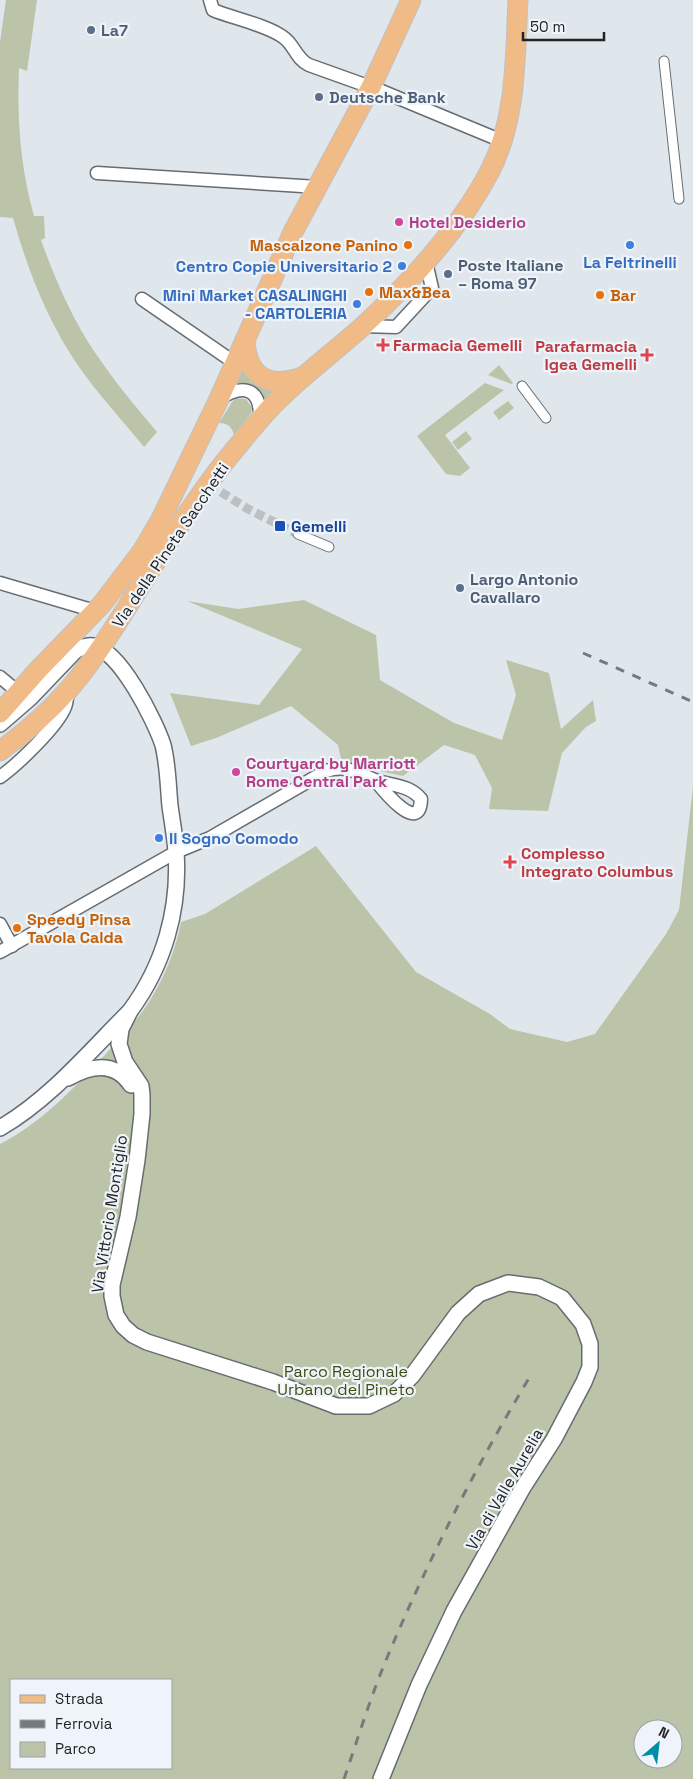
<svg xmlns="http://www.w3.org/2000/svg" width="693" height="1779" font-family="'Space Grotesk',sans-serif">
<style>
.green{fill:#bbc4a8;fill-rule:evenodd}
.lines{fill:none;stroke-linecap:round;stroke-linejoin:round}
.pedestrian-tunnel{stroke:#bac0c4;stroke-width:9;stroke-dasharray:9 4.5;stroke-linecap:butt}
.pedestrian-casing{stroke:#666c70;stroke-width:11}
.minor-casing{stroke:#666c70;stroke-width:15}
.tertiary-casing{stroke:#666c70;stroke-width:18}
.primary-casing{stroke:#c1c1c2;stroke-width:21}
.pedestrian{stroke:#fff;stroke-width:9}
.minor{stroke:#fff;stroke-width:12}
.tertiary{stroke:#fff;stroke-width:15}
.primary{stroke:#f0bb87;stroke-width:19}
.rail{stroke:#767a7d;stroke-width:3;stroke-dasharray:9 9;stroke-linecap:butt}
.service-dot{fill:#5c6f8a;stroke:#eef4f9;stroke-width:2}
.hotel-dot{fill:#d1479c;stroke:#eef4f9;stroke-width:2}
.food-dot{fill:#e8710a;stroke:#eef4f9;stroke-width:2}
.shop-dot{fill:#3f7fe0;stroke:#eef4f9;stroke-width:2}
.health-dot{fill:#e0444e;stroke:#eef4f9;stroke-width:2}
.transit-dot{fill:#1a4fb4;stroke:#eef4f9;stroke-width:2}
.labels{text-anchor:middle;stroke-width:4.5;stroke-linejoin:round;paint-order:stroke}
.service-label{font-size:16px;font-weight:bold;fill:#4e5e75;stroke:#eef4f9;text-anchor:start}
.hotel-label{font-size:16px;font-weight:bold;fill:#b23c85;stroke:#eef4f9;text-anchor:start}
.food-label{font-size:16px;font-weight:bold;fill:#c56008;stroke:#eef4f9;text-anchor:start}
.shop-label{font-size:16px;font-weight:bold;fill:#366cbe;stroke:#eef4f9;text-anchor:end}
.health-label{font-size:16px;font-weight:bold;fill:#be3a42;stroke:#eef4f9;text-anchor:start}
.transit-label{font-size:16px;font-weight:bold;fill:#164399;stroke:#eef4f9;text-anchor:start}
.street-label{font-size:16px;fill:#212325;stroke:#eef4f9}
.park-label{font-size:16px;fill:#3d4c11;stroke:#eef4f9}
</style>
<rect width="100%" height="100%" fill="#e0e7ec"/>
<!-- green -->
<g class="green">
<path d="M6,0H37L27,71L19,68C17,120 20,166 34,216H44L45,238L41,240C55,279 72,319 96,354C114,381 136,407 157,432L144,447C122,420 97,393 77,364C47,320 27,268 13,218L0,217V42Z"/>
<path d="M243,365L278,389L266,401C260,388 250,382 235,383Z"/>
<polygon points="499,365 513,383 511,384 488,375"/>
<polygon points="485,383 504,390 445,435 470,468 460,476 446,474 417,436"/>
<path d="M236,398L246,399L252,408L251,413L234,435C232,427 228,423 219,423L232,402Z"/>
<polygon points="508,401 514,408 499,420 493,412"/>
<polygon points="466,431 472,439 458,450 452,442"/>
<polygon points="304,600 376,635 380,680 454,723 502,740 516,695 506,660 549,673 561,729 593,700 596,721 586,727 562,753 548,811 489,809 492,788 475,755 444,745 403,776 342,763 338,745 291,706 216,738 191,746 170,693 259,705 302,649 187,601 238,609"/>
<path d="M693,786V1779H0V1144C41,1123 73,1089 104,1056C121,1037 139,1019 152,997C166,974 176,948 181,922L205,914L316,846L416,972L490,1014L510,1029L567,1042L595,1034L666,934L679,910ZM11,1680H171V1768H11ZM643,1729H673V1759H643Z"/>
</g>
<g class="lines">
<!-- pedestrian-tunnel -->
<polyline class="pedestrian-tunnel" points="221,492 248,509 298,534"/>
<!-- pedestrian casing -->
<g class="pedestrian-casing">
<g id="pedestrian">
<polyline points="664,61 679,199"/>
<polyline points="522,386 546,418"/>
<polyline points="298,534 329,547"/>
</g>
</g>
<!-- minor casing -->
<g class="minor-casing">
<g id="minor">
<path d="M210,0L213,10C232,18 267,25 283,37C294,44 296,59 309,65L379,90L502,141"/>
<polyline points="97,173 318,187"/>
<polyline points="142,299 235,363"/>
<polyline points="362,326 396,327 432,288 426,262"/>
<path d="M219,399C244,383 261,388 260,420"/>
<polyline points="0,583 95,611"/>
<polyline points="0,677 18,692"/>
<path d="M0,777C17,765 58,726 65,707C67,702 67,696 68,691"/>
<polyline points="0,924 12,946"/>
<path d="M0,952L176,852L210,838L326,771C347,764 357,773 375,780C390,786 409,784 421,799C420,836 383,790 376,781"/>
</g>
</g>
<!-- tertiary casing -->
<g class="tertiary-casing">
<g id="tertiary">
<path d="M0,724L30,698L75,651C80,648 87,645 93,646C120,650 155,721 163,745C168,765 168,785 170,806C172,821 175,836 176,852C180,909 164,965 130,1011C89,1052 50,1099 0,1128"/>
<polyline points="130,1011 121,1029 119,1044 125,1062 141,1086 142,1095 142,1114 137,1160 128,1217 112,1285 112,1296 116,1315 123,1326 133,1335 147,1342 273,1382 336,1406 369,1406 394,1394 412,1376 458,1313 479,1294 508,1283 539,1287 562,1298 583,1324 590,1344 590,1367 584,1382 554,1439 522,1489 454,1611 419,1685 381,1779"/>
<path d="M68,1078C90,1066 114,1060 131,1085"/>
</g>
</g>
<!-- primary casing -->
<g class="primary-casing">
<g id="primary">
<path d="M245,340C247,376 268,389 302,377"/>
<polyline points="0,713 38,670 102,604 143,550 161,519 219,399 293,232 371,87 411,0"/>
<path d="M0,751C25,733 50,711 70,688C101,652 124,611 150,571C177,529 204,486 236,448C250,431 264,413 280,398C306,373 335,351 362,327C411,282 459,230 490,171C517,118 515,58 518,0"/>
</g>
</g>
<!-- pedestrian -->
<use href="#pedestrian" class="pedestrian"/>
<!-- minor -->
<use href="#minor" class="minor"/>
<!-- tertiary -->
<use href="#tertiary" class="tertiary"/>
<!-- primary -->
<use href="#primary" class="primary"/>
<!-- rail -->
<g class="rail">
<polyline points="583,653 693,702"/>
<path d="M344,1779C357,1741 369,1702 384,1665C425,1566 474,1470 529,1378"/>
</g>
</g>
<!-- markers -->
<g class="service-dot">
<circle cx="91" cy="30" r="5"/>
<circle cx="319" cy="97" r="5"/>
<circle cx="448" cy="274" r="5"/>
<circle cx="460" cy="588" r="5"/>
</g>
<g class="hotel-dot">
<circle cx="399" cy="222" r="5"/>
<circle cx="236" cy="772" r="5"/>
</g>
<g class="food-dot">
<circle cx="408" cy="245" r="5"/>
<circle cx="369" cy="292" r="5"/>
<circle cx="600" cy="295" r="5"/>
<circle cx="17" cy="928" r="5"/>
</g>
<g class="shop-dot">
<circle cx="630" cy="245" r="5"/>
<circle cx="402" cy="266" r="5"/>
<circle cx="357" cy="304" r="5"/>
<circle cx="159" cy="838" r="5"/>
</g>
<g class="health-dot">
<path d="M380.5 337.5h5v5h5v5h-5v5h-5v-5h-5v-5h5z"/>
<path d="M644.5 347.5h5v5h5v5h-5v5h-5v-5h-5v-5h5z"/>
<path d="M507.5 854.5h5v5h5v5h-5v5h-5v-5h-5v-5h5z"/>
</g>
<rect class="transit-dot" x="274" y="520" width="12" height="12" rx="2.5"/>
<g class="labels">
<!-- service labels -->
<g class="service-label">
<text x="101" y="36">La7</text>
<text x="329" y="103">Deutsche Bank</text>
<text x="458" y="271">Poste Italiane<tspan x="458" dy="18">– Roma 97</tspan></text>
<text x="470" y="585">Largo Antonio<tspan x="470" dy="18">Cavallaro</tspan></text>
</g>
<!-- hotel labels -->
<g class="hotel-label">
<text x="409" y="228">Hotel Desiderio</text>
<text x="246" y="769">Courtyard by Marriott<tspan x="246" dy="18">Rome Central Park</tspan></text>
</g>
<!-- food labels -->
<g class="food-label">
<text x="398" y="251" text-anchor="end">Mascalzone Panino</text>
<text x="379" y="298">Max&amp;Bea</text>
<text x="610" y="301">Bar</text>
<text x="27" y="925">Speedy Pinsa<tspan x="27" dy="18">Tavola Calda</tspan></text>
</g>
<!-- shop labels -->
<g class="shop-label">
<text x="630" y="268" text-anchor="middle">La Feltrinelli</text>
<text x="392" y="272">Centro Copie Universitario 2</text>
<text x="347" y="301">Mini Market CASALINGHI<tspan x="347" dy="18">- CARTOLERIA</tspan></text>
<text x="169" y="844" text-anchor="start">Il Sogno Comodo</text>
</g>
<!-- health labels -->
<g class="health-label">
<text x="393" y="351">Farmacia Gemelli</text>
<text x="637" y="352" text-anchor="end">Parafarmacia<tspan x="637" dy="18">Igea Gemelli</tspan></text>
<text x="521" y="859">Complesso<tspan x="521" dy="18">Integrato Columbus</tspan></text>
</g>
<!-- transit labels -->
<g class="transit-label">
<text x="291" y="532">Gemelli</text>
</g>
<!-- street labels -->
<g class="street-label">
<text transform="translate(170 545) rotate(-56)" y="6">Via della Pineta Sacchetti</text>
<text transform="translate(109 1214) rotate(-81)" y="6">Via Vittorio Montiglio</text>
<text transform="translate(504 1489) rotate(-60)" y="6">Via di Valle Aurelia</text>
</g>
<!-- park labels -->
<g class="park-label">
<text x="346" y="1377">Parco Regionale<tspan x="346" dy="18">Urbano del Pineto</tspan></text>
</g>
</g>
<!-- legend -->
<rect x="10" y="1679" width="162" height="90" fill="#eef4f9" stroke="#9ca0a4"/>
<rect x="20" y="1695" width="25" height="8" fill="#f0bb87" stroke="#9ca0a4"/>
<text x="55" y="1704" font-size="15" fill="#212325">Strada</text>
<rect x="20" y="1720" width="25" height="8" fill="#767a7d" stroke="#9ca0a4"/>
<text x="55" y="1729" font-size="15" fill="#212325">Ferrovia</text>
<rect x="20" y="1742" width="25" height="15" fill="#bbc4a8" stroke="#9ca0a4"/>
<text x="55" y="1754" font-size="15" fill="#212325">Parco</text>
<!-- north arrow -->
<g transform="translate(658 1744) rotate(28)"><circle r="24" fill="#eef4f9" stroke="#9ca0a4"/>
<path d="M0-4L9 19L0 12L-9 19Z" fill="#008daa"/>
<text y="-8" font-size="14" font-weight="bold" text-anchor="middle" fill="#212325">N</text>
</g>
<!-- scale -->
<path d="M523 32v8h81v-8" fill="none" stroke="#212325" stroke-width="2.5"/>
<text x="530" y="32" font-size="15" fill="#212325" stroke="#eef4f9" stroke-width="4" paint-order="stroke">50 m</text>
</svg>
